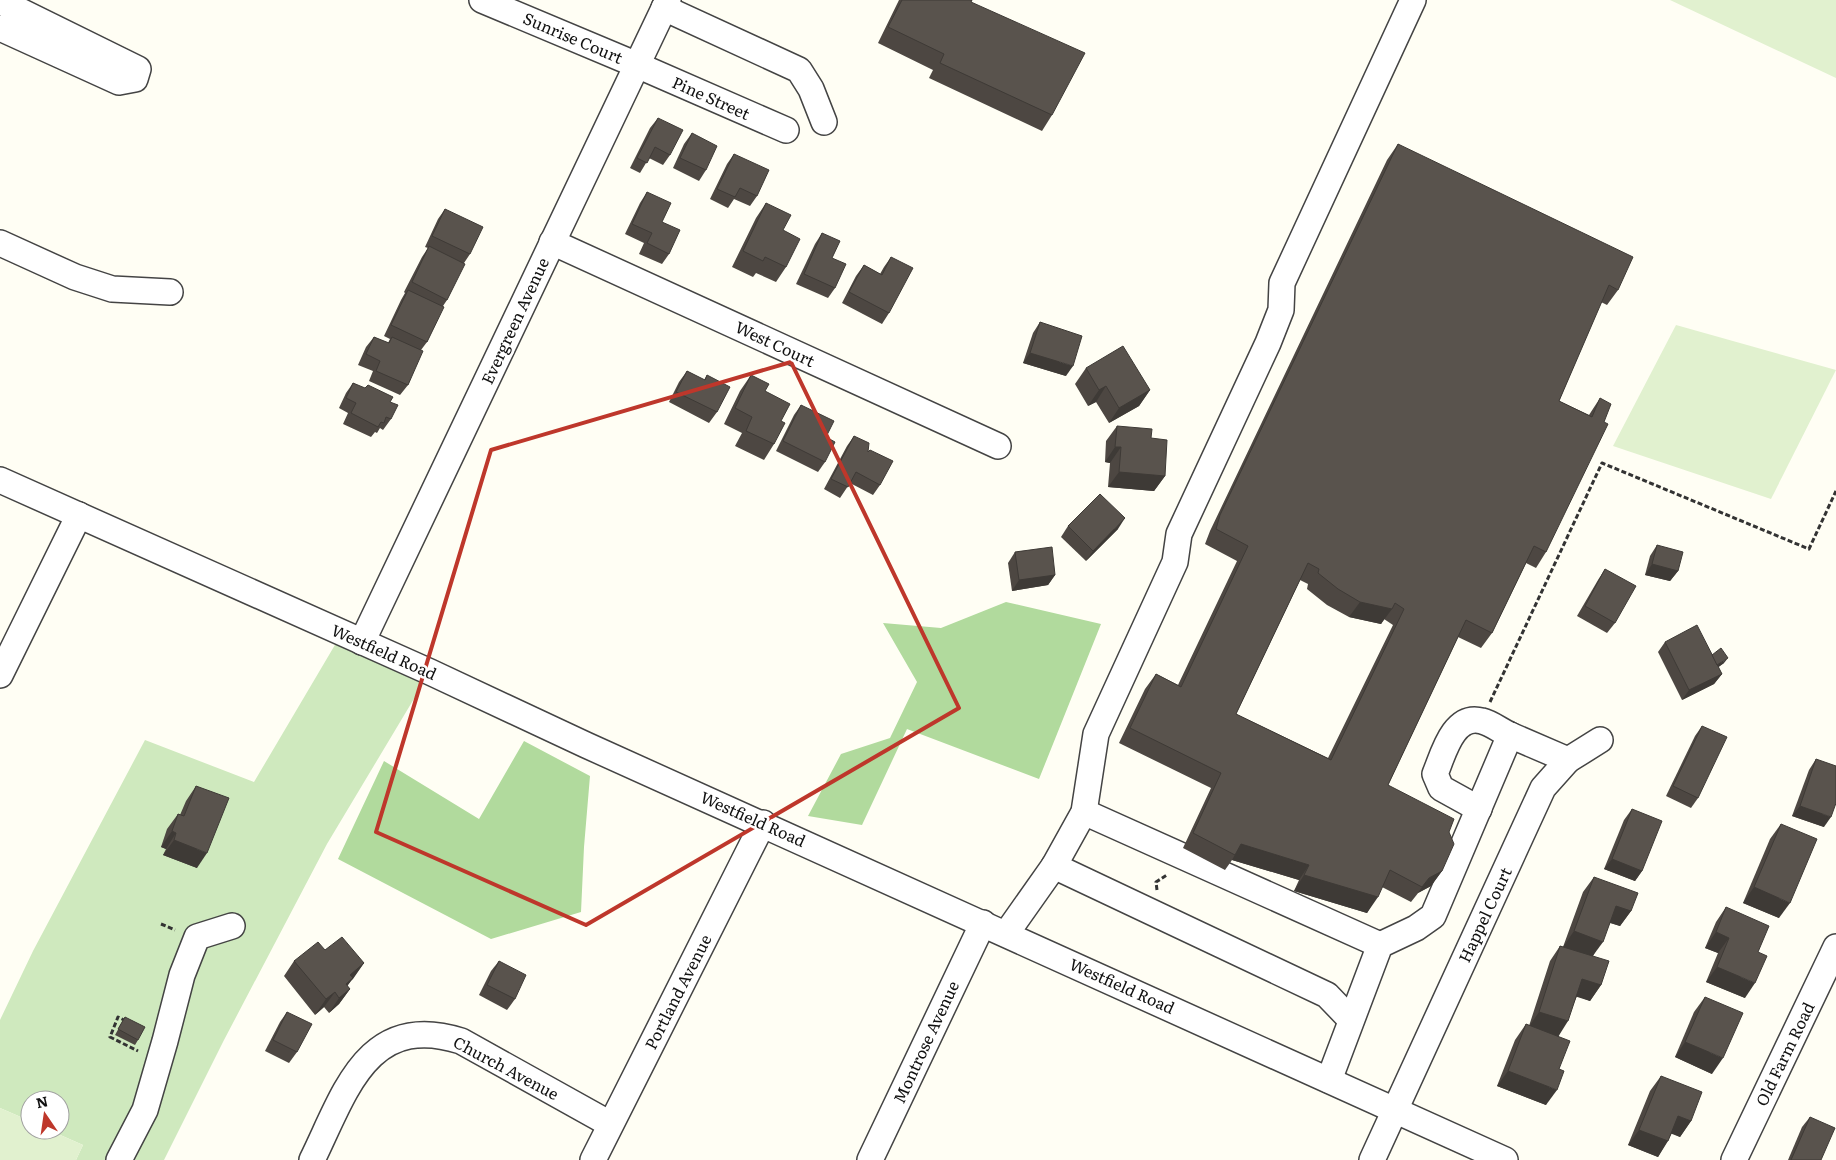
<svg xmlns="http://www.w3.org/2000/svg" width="1836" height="1160" font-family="Literata,serif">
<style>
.green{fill:#cfe9be}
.forest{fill:#b1da9d}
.pitch{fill:#e1f1cf}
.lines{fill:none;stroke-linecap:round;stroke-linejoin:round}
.minor-casing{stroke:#444;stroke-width:28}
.path{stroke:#333;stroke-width:3;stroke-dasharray:5 2.5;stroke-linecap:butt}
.minor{stroke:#fff;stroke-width:25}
.wall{fill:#4d4742;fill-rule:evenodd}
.shaded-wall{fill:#3e3a36}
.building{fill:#59534d;stroke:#3e3a36;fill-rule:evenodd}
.marked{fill:none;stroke:#be372b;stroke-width:4;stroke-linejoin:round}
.labels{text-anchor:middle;stroke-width:5;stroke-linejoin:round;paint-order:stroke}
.street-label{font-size:16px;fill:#111;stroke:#fff}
</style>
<rect width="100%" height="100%" fill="#fffef4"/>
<!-- green -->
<polygon class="green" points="342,633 430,672 327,844 224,1040 164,1160 76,1160 83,1145 49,1130 60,1130 60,1100 30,1100 30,1121 0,1108 0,1020 33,951 145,740 254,782"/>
<!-- forest -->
<g class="forest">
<polygon points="1006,602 1101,624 1039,779 907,729 862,825 808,816 841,754 890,738 917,682 883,623 941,628"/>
<polygon points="524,741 590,776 584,847 581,912 491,939 338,859 384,761 479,819"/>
</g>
<!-- pitch -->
<g class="pitch">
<polygon points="1670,0 1836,0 1836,78"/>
<polygon points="1676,325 1836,370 1771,499 1613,446"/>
<polygon points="0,1108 30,1121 30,1130 49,1130 83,1145 76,1160 0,1160"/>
</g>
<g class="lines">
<!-- minor casing -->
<g class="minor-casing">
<g id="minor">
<polyline points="482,0 637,65 786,130"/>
<polyline points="0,1 138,69 135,79 119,82 0,28"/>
<polyline points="664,8 799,70 811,89 824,122"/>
<polyline points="552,242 998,446"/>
<polyline points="0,243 75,277 112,289 170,292"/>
<polyline points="0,480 430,672 586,745 1505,1160"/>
<polyline points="362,642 668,0"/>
<polyline points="0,675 79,515"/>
<path d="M1479,809L1441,788L1435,774C1443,755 1453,713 1482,721C1491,723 1501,731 1510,735"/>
<polyline points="1084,812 1380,945"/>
<polyline points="1054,866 1327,995 1351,1020"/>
<polyline points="1006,934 1054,866 1084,812 1096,734 1175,562 1179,534 1268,343 1281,310 1282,283 1413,0"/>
<polyline points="1329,1080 1380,945 1416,928 1433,916 1510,735 1568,760"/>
<polyline points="119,1160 145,1110 165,1041 182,975 197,937 232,926"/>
<path d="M312,1160C345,1093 367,1011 461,1041L610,1124"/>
<polyline points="593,1160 763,823"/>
<polyline points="870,1160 983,923"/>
<polyline points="1372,1160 1543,788 1568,760 1600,740"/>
<polyline points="1734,1160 1836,947"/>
</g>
</g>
<!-- path -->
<g class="path">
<polyline points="1490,702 1602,463 1809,549 1836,491"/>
<polyline points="1157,890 1156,882 1167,875"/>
<polyline points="161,924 175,930"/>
<polyline points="126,1021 118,1017 110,1037 138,1051"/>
</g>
<!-- minor -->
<use href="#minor" class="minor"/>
</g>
<!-- wall -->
<g class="wall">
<polygon points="899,0 972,0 971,2 1052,115 1042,131 929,78 933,70 878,43"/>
<polygon points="658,118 670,155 663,165 649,158 640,173 630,168 650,128"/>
<polygon points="692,133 706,170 699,181 673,168 684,144"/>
<path d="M1398,144L1618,290L1607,305L1601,302L1559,401L1589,415L1600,398L1546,552L1536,568L1526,563L1492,633L1481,648L1458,637L1388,785L1449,832L1442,871L1431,886L1418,893L1411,902L1382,887L1367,913L1294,891L1299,880L1232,860L1225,870L1183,848L1211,788L1119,743L1145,689L1156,674L1178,685L1237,561L1205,544L1210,531L1387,160ZM1300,580L1308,584L1307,589L1327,605L1349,617L1381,624L1384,619L1393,625L1328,758L1236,714Z"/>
<polygon points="734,154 757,196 750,206 734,199 728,208 710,199 727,164"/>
<polygon points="647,192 662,222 669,254 662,264 639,254 644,243 625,234 640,203"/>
<polygon points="766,203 783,230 786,267 776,282 756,273 753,277 732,267 756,218"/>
<polygon points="445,209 470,254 464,263 447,300 443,306 427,342 421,350 408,385 400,395 369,381 373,371 358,365 366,347 374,337 388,343 390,339 384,336 401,300 405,293 404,292 422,257 428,248 425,247 438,219"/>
<polygon points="822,233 832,258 835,288 828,298 796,284 815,244"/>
<polygon points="891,257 889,313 882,324 842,303 856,276 864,265 880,274 884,267"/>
<polygon points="1040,322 1066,376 1023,363 1033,333"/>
<polygon points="1086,368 1150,390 1139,406 1109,423 1096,402 1088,406 1075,384"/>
<polygon points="687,371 704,380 707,375 717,412 709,423 669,402 679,382"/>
<polygon points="751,375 765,391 781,421 774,444 764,460 735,446 742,433 724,424 740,391"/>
<polygon points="353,383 390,402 391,419 383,430 380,428 377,433 375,432 371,437 343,424 348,413 339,408 346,393"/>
<polygon points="801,405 826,437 825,462 818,472 776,451 794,415"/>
<polygon points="1117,426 1151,438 1165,476 1154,491 1108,487 1110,463 1105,462 1106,441"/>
<polygon points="854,436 868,452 880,485 873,495 850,483 840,498 824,489 847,446"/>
<polygon points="1068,526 1118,529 1086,561 1061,537"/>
<polygon points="1657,545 1678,571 1670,581 1645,575 1650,556"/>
<polygon points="1015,552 1055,575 1048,585 1012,591 1008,563"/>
<polygon points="1605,569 1615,623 1607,633 1577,616 1598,580"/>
<polygon points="1665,642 1724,663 1718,667 1722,674 1714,684 1682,700 1658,652"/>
<polygon points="1702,726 1698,798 1691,808 1666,796 1695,736"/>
<polygon points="1816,759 1824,827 1792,816 1809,770"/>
<polygon points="196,786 197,868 163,855 166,849 161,847 167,829 178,814 180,815 186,801"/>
<polygon points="1632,809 1642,871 1635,881 1604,869 1624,820"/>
<polygon points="1781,824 1779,918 1743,903 1770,839"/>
<polygon points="1594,877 1631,911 1620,926 1610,923 1593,956 1601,985 1590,1001 1577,996 1558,1037 1546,1105 1497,1086 1515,1040 1526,1024 1529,1026 1550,961 1560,946 1563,947 1583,892"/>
<polygon points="1726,907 1745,998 1706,982 1718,953 1705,948 1716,922"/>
<polygon points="325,950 364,963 347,986 350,989 339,1004 329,1013 324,1007 315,1015 284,976 294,961"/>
<polygon points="499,961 515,999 507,1010 479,995 491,971"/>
<polygon points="1705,997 1712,1074 1675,1057 1694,1012"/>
<polygon points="287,1012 297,1052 289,1063 265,1051 280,1022"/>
<polygon points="125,1017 138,1040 135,1045 115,1035"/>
<polygon points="1661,1076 1691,1121 1680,1137 1672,1133 1658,1157 1628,1145 1650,1091"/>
<polygon points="1810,1117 1821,1160 1788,1160 1802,1127"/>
</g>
<!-- shaded-wall -->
<g class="shaded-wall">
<polygon points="1030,353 1073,366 1066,376 1023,363"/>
<polygon points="1106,386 1096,402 1088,406 1099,390"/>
<polygon points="1150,390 1139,406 1109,423 1119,408"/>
<polygon points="1115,447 1121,447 1110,463 1105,462"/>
<polygon points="1119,472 1165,476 1154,491 1108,487"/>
<polygon points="1125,518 1118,529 1086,561 1093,551"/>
<polygon points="1652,564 1678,571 1670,581 1645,575"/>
<polygon points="1055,575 1048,585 1012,591 1019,580"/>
<polygon points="1360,602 1392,609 1381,624 1349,617"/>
<polygon points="1728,658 1724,663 1712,672 1715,667"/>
<polygon points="1722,674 1714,684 1682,700 1689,690"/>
<polygon points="1800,806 1831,817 1824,827 1792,816"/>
<polygon points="172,831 176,833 166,849 161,847"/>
<polygon points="174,840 207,853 197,868 163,855"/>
<polygon points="1241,844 1309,865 1299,880 1232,860"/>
<polygon points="1612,859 1642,871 1635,881 1604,869"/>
<polygon points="1442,871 1431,886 1418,893 1411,902 1429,878"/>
<polygon points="1304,875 1378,897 1367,913 1294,891"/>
<polygon points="1754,887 1790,903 1779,918 1743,903"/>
<polygon points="1616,906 1631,911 1620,926 1605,921"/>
<polygon points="1574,931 1603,942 1592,957 1563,947"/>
<polygon points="1716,932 1729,938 1718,953 1705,948"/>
<polygon points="364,963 353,979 351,981 342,993 350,975"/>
<polygon points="1717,967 1755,983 1745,998 1706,982"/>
<polygon points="1582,979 1601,985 1590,1001 1571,995"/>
<polygon points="350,989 339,1004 329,1013 339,998"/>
<polygon points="335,992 324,1007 315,1015 326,999"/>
<polygon points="1539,1012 1568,1021 1558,1037 1528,1028"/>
<polygon points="1685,1042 1723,1058 1712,1074 1675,1057"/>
<polygon points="1508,1071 1557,1090 1546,1105 1497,1086"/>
<polygon points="1678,1116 1691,1121 1680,1137 1667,1132"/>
<polygon points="1639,1130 1668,1141 1658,1157 1628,1145"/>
</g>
<!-- building -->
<g class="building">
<polygon points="902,0 972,0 971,2 1085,53 1052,115 940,63 944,54 888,27"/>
<polygon points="658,118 683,130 670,155 655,147 647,163 637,158"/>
<polygon points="692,133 717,146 706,170 680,158"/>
<path d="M1398,144L1633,257L1618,290L1609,285L1559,401L1592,417L1600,398L1611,404L1604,422L1608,424L1546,552L1534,546L1492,633L1466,620L1388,785L1454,819L1449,832L1454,844L1442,871L1429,878L1422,887L1390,870L1378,897L1304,875L1309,865L1241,844L1235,855L1193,833L1221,773L1130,728L1156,674L1181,687L1248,546L1216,529L1220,515ZM1308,563L1319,569L1318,573L1338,589L1360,602L1392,609L1395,603L1404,609L1331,760L1236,714Z"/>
<polygon points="734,154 769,170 757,196 740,188 735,197 717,189"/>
<polygon points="647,192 671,203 662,222 680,230 669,254 647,243 652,233 632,224"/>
<polygon points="766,203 791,215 783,230 800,239 786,267 765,257 763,261 743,251"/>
<polygon points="445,209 483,227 470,254 432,236"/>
<polygon points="822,233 840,241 832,258 846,264 835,288 804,274"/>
<polygon points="429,246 465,264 447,300 412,282"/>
<polygon points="891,257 913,268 889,313 849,292 864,265 882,275"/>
<polygon points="408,290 444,307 427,342 391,325"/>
<polygon points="1040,322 1082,336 1073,366 1030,353"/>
<polygon points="374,337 389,343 392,337 423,351 408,385 376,371 380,361 366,354"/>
<polygon points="1123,346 1150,390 1119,408 1106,386 1099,390 1086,368"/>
<polygon points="687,371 705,380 707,375 730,387 717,412 676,392"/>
<polygon points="751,375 769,384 765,391 790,404 781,421 785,423 774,444 746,431 752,417 735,408"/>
<polygon points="353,383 365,388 368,385 393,397 390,402 398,405 391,419 386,417 384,423 381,422 378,427 351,413 356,403 346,398"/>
<polygon points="801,405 834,421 826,437 835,442 825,462 783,441"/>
<polygon points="1117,426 1152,429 1151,438 1167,440 1165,476 1119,472 1121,447 1115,447"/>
<polygon points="854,436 869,443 868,452 870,450 893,461 880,485 856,472 848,487 831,479"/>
<polygon points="1100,494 1125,518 1093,551 1068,526"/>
<polygon points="1657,545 1683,552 1678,571 1652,564"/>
<polygon points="1052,547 1055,575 1019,580 1015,552"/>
<polygon points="1605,569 1636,586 1615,623 1585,606"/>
<polygon points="1697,625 1722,674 1689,690 1665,642"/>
<polygon points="1721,648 1728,658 1717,665 1712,655"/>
<polygon points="1702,726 1727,737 1698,798 1673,786"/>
<polygon points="1816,759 1836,766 1836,803 1831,817 1800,806"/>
<polygon points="196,786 229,798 207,853 174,840 176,833 172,831 178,814 184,816"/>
<polygon points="1632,809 1662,821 1642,871 1612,859"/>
<polygon points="1781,824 1817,839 1790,903 1754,887"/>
<polygon points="1594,877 1638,893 1631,911 1616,906 1603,942 1574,931"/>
<polygon points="1726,907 1769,926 1758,952 1767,956 1755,983 1717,967 1729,938 1716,932"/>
<polygon points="342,937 364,963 350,975 353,978 346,984 350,989 339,998 335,992 326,999 294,961 318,942 325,950"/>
<polygon points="1560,946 1609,961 1601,985 1582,979 1568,1021 1539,1012"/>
<polygon points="499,961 526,975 515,999 487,985"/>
<polygon points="1705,997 1743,1013 1723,1058 1685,1042"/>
<polygon points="287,1012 312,1024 297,1052 273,1040"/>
<polygon points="125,1017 145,1027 138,1040 118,1029"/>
<polygon points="1526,1024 1570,1041 1559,1069 1564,1071 1557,1090 1508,1071"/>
<polygon points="1661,1076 1702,1092 1691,1121 1678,1116 1668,1141 1639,1130"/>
<polygon points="1810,1117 1835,1128 1821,1160 1791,1160"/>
</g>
<!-- marked area -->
<path class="marked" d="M791,362L959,708L586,925L376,832L491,450Z"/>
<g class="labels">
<!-- street labels -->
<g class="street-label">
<text transform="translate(573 38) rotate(23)" y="6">Sunrise Court</text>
<text transform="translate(711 98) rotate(24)" y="6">Pine Street</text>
<text transform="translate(515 321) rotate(-65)" y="6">Evergreen Avenue</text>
<text transform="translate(775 344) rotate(25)" y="6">West Court</text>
<text transform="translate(384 652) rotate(24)" y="6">Westfield Road</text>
<text transform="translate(753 819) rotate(24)" y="6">Westfield Road</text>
<text transform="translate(1485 915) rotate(-65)" y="6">Happel Court</text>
<text transform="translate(1122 986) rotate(24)" y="6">Westfield Road</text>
<text transform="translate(678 992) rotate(-63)" y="6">Portland Avenue</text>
<text transform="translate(926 1042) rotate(-65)" y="6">Montrose Avenue</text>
<text transform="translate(1785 1054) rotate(-64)" y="6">Old Farm Road</text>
<text transform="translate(506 1068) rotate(28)" y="6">Church Avenue</text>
</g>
</g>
<!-- north arrow -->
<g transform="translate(45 1115) rotate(347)"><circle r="24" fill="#ffffff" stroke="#a0a0a0"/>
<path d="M0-4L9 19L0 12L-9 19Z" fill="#be372b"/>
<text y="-8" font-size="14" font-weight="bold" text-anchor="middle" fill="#111111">N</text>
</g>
</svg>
